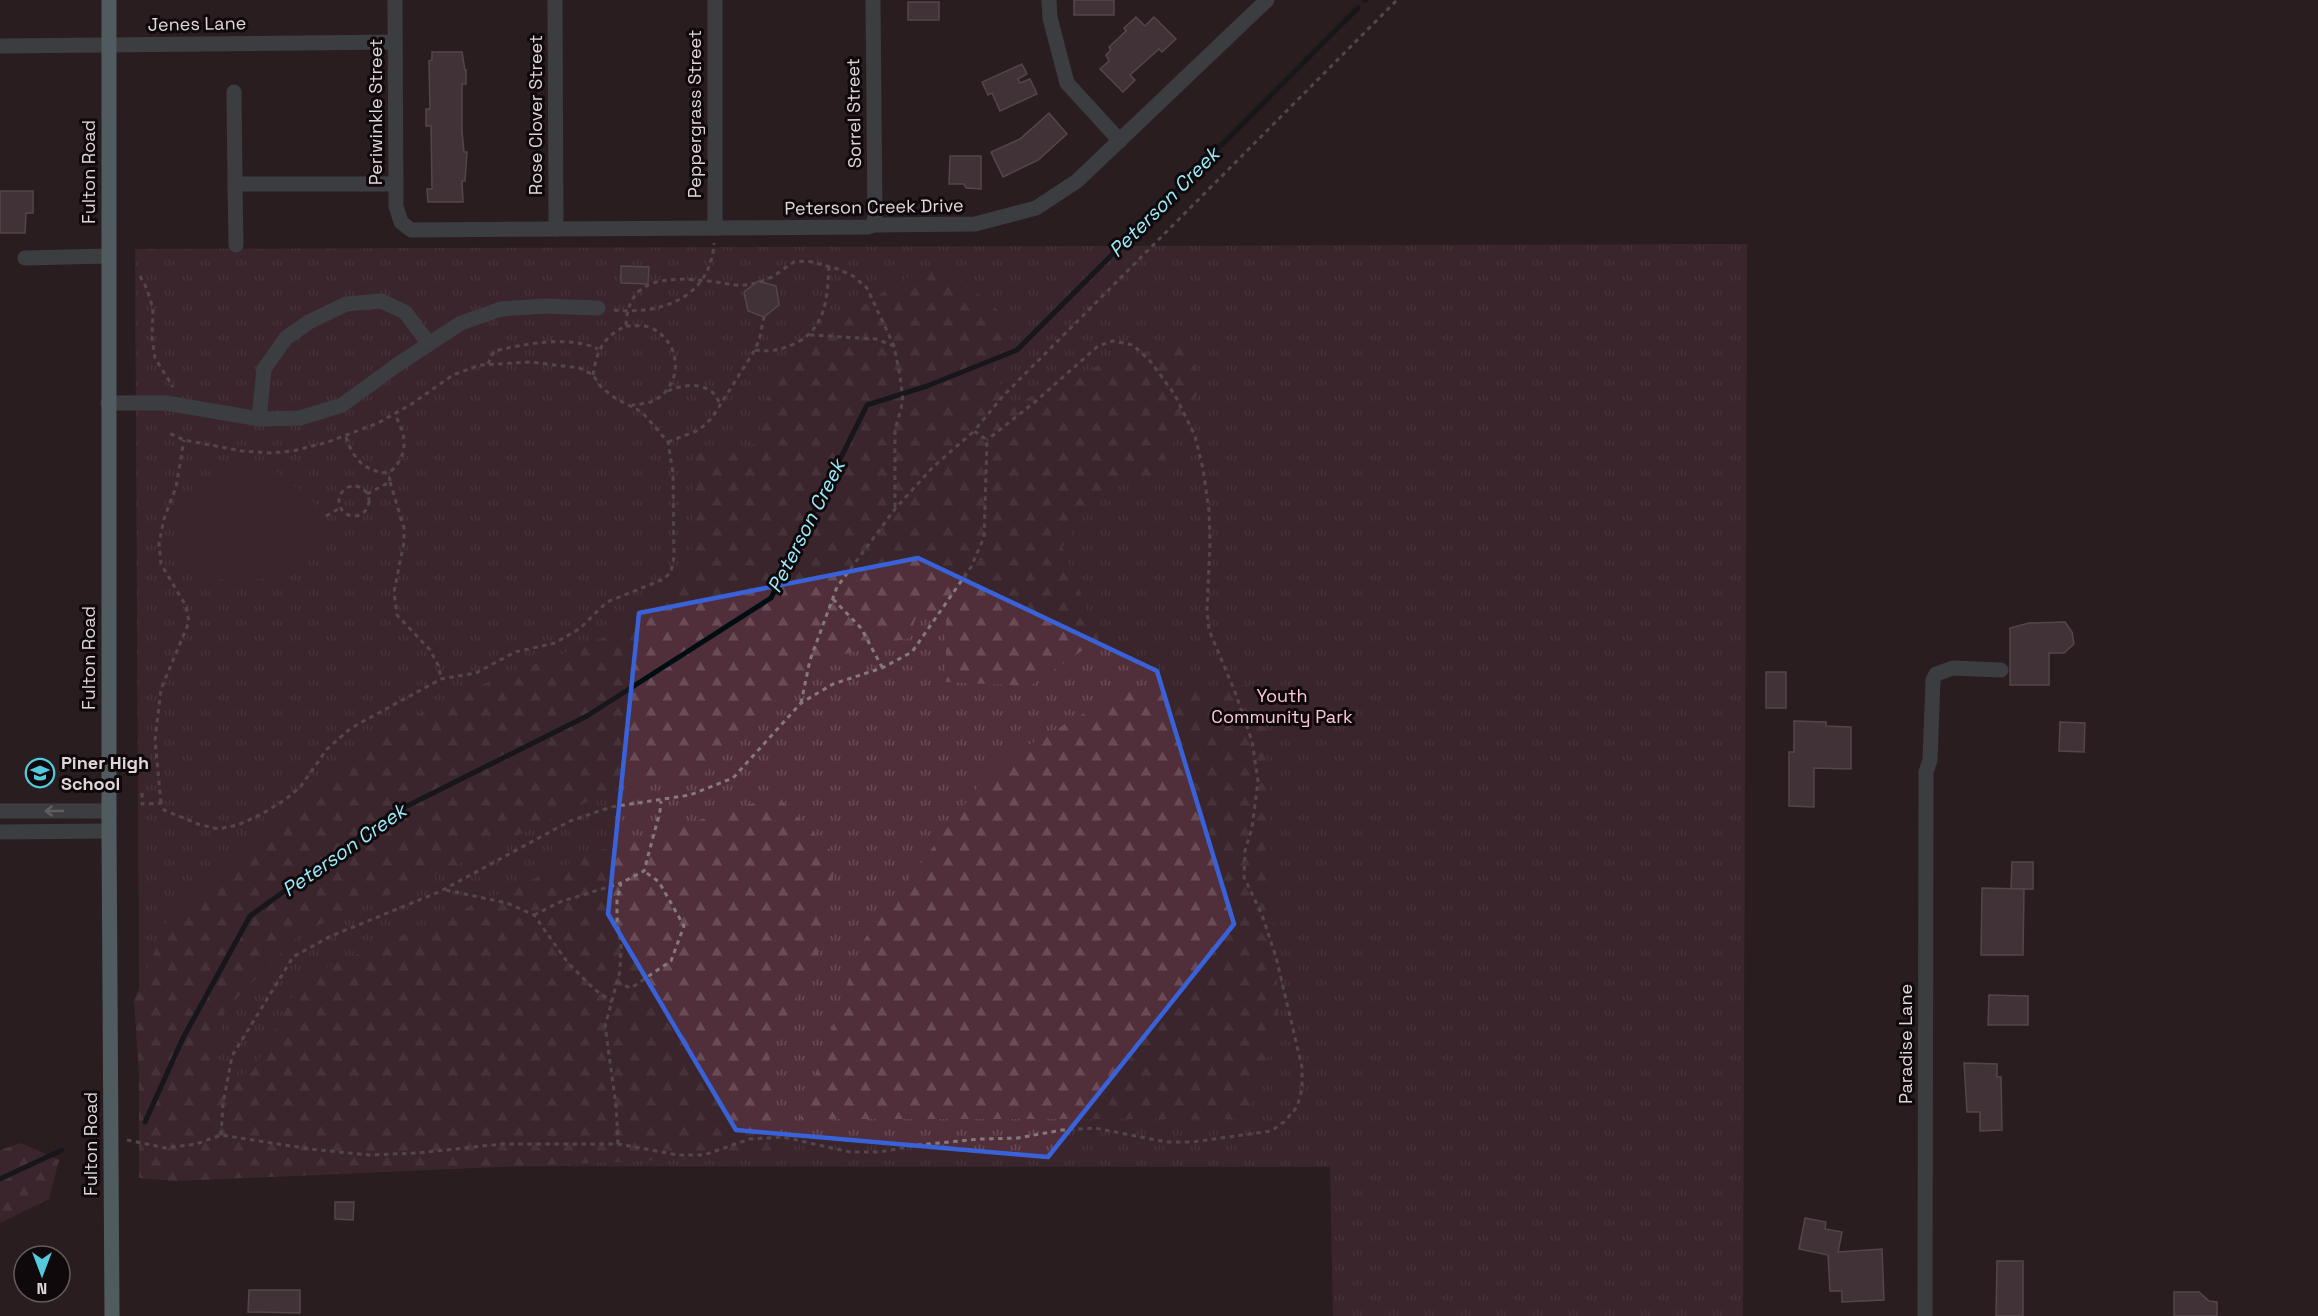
<svg xmlns="http://www.w3.org/2000/svg" width="2318" height="1316" font-family="'Space Grotesk',sans-serif">
<style>
.grass{fill:url(#grass-tufts)}
.forest{fill:url(#forest-firs)}
.pitch{fill:#502f3b}
.lines{fill:none;stroke-linecap:round;stroke-linejoin:round}
.stream{stroke:#000e12;stroke-width:5}
.building{fill:#5b4c51;stroke:#86767b;stroke-width:1.5}
.path{stroke:#85797d;stroke-width:3;stroke-dasharray:4.5 4.5;stroke-linecap:butt}
.minor{stroke:#516467;stroke-width:15}
.major{stroke:#7fa7ae;stroke-width:15}
.oneway{stroke:#a7a8ab}
.marked{fill:none;stroke:#3a62d8;stroke-width:4.5;stroke-linejoin:round}
.labels{text-anchor:middle;stroke-width:6;stroke-linejoin:round;paint-order:stroke}
.street-label{font-size:18px;fill:#e0d6d9;stroke:#0f090b}
.park-label{font-size:18px;fill:#fec7da;stroke:#0f090b}
.poi-label{font-size:18px;font-weight:bold;fill:#e0d6d9;stroke:#0f090b;text-anchor:start}
.water-label{font-size:20px;font-style:italic;fill:#9bedfb;stroke:#0f090b}
</style>
<defs>
<pattern id="grass-tufts" width="24" height="20" patternUnits="userSpaceOnUse" patternTransform="scale(1.5)"><rect width="24" height="20" fill="#502f3b"/><path d="M3 7l-1-3M5 7V3M7 7l1-3M15 17l-1-3M17 17v-4M19 17l1-3" fill="none" stroke="#694c57"/></pattern>
<pattern id="forest-firs" width="22" height="20" patternUnits="userSpaceOnUse" patternTransform="scale(1.5)"><rect width="22" height="20" fill="#502f3b"/><path d="M5 1l3.5 6h-7zM16 11l3.5 6h-7z" fill="#694c57"/></pattern>
</defs>
<rect width="100%" height="100%" fill="#2a1d21"/>
<!-- grass -->
<polygon class="grass" points="1747,244 1743,1316 1333,1316 1330,1167 140,1166 135,249"/>
<!-- forest -->
<g class="forest">
<polygon points="947,268 1006,317 994,375 1015,404 1097,366 1180,342 1203,380 1159,474 1100,491 1062,547 1099,639 1030,686 946,682 946,618 919,608 909,638 841,655 771,708 702,775 626,783 448,869 302,932 225,1010 209,1085 253,1071 302,978 601,850 777,796 836,856 823,943 769,1052 780,1155 176,1181 139,1178 139,1075 134,1000 169,917 345,757 447,698 615,633 691,564 694,454 756,444 778,361 905,278"/>
<polygon points="1264,684 1279,1027 1244,1119 800,1119 861,944 994,765 1121,692"/>
<polygon points="21,1143 59,1160 49,1199 0,1223 0,1150"/>
</g>
<!-- pitch -->
<polygon class="pitch" points="249,466 276,472 299,489 323,511 323,530 310,550 289,566 265,578 240,582 212,578 188,563 178,541 183,510 198,485 227,471"/>
<g class="lines">
<!-- stream -->
<g class="stream">
<polyline points="1365,0 1366,0"/>
<polyline points="145,1122 183,1038 250,916 391,814 587,716 771,598 867,405 927,386 1017,350 1358,8"/>
<polyline points="0,1179 62,1150"/>
</g>
</g>
<!-- building -->
<g class="building">
<rect x="1074" y="0" width="40" height="15"/>
<rect x="908" y="2" width="31" height="18"/>
<polygon points="1136,17 1145,26 1154,17 1176,39 1162,52 1159,49 1130,75 1135,80 1123,92 1100,69 1109,61 1106,55 1111,50 1109,47 1126,31 1124,28"/>
<polygon points="432,52 462,52 465,70 466,70 466,84 462,84 462,132 464,152 467,152 465,181 462,181 463,202 428,202 427,189 432,189 431,126 426,126 426,109 430,109 429,61 432,60"/>
<polygon points="1022,64 1027,74 1018,79 1020,83 1030,79 1037,94 1000,111 992,93 988,95 982,82"/>
<polygon points="1049,113 1067,134 1038,160 1003,177 991,152 1020,139"/>
<polygon points="950,156 981,156 981,189 966,188 964,184 949,184"/>
<polygon points="0,191 33,191 33,213 26,213 25,233 0,233"/>
<polygon points="621,266 649,267 648,284 621,283"/>
<polygon points="758,281 776,286 779,305 764,317 748,311 744,292"/>
<polygon points="2065,622 2072,632 2074,644 2064,653 2049,653 2049,685 2010,685 2010,628 2029,623"/>
<rect x="1766" y="672" width="20" height="36"/>
<polygon points="1794,721 1826,722 1826,726 1851,727 1851,769 1814,768 1814,807 1789,806 1789,752 1794,752"/>
<polygon points="2060,722 2085,723 2084,752 2059,751"/>
<polygon points="2012,862 2033,862 2033,889 2011,889"/>
<polygon points="1982,888 2024,889 2023,955 1981,955"/>
<polygon points="1989,995 2028,996 2028,1025 1988,1025"/>
<polygon points="1964,1063 1997,1064 1997,1077 2001,1077 2002,1130 1980,1131 1980,1112 1967,1112"/>
<polygon points="335,1202 354,1202 353,1220 335,1219"/>
<polygon points="1805,1218 1826,1222 1825,1229 1842,1232 1838,1252 1882,1249 1884,1300 1842,1302 1842,1291 1830,1291 1828,1255 1799,1249"/>
<polygon points="1997,1261 2023,1261 2023,1316 1996,1316"/>
<polygon points="249,1290 300,1290 300,1313 248,1312"/>
<polygon points="2174,1292 2199,1292 2209,1301 2217,1302 2217,1316 2174,1316"/>
</g>
<g class="lines">
<!-- path -->
<g class="path">
<polyline points="140,276 147,289 153,309 152,338 155,358 173,387"/>
<polyline points="760,282 772,277 794,262 808,261 838,269 853,276 867,288 894,346 900,376 903,401 895,430 895,509"/>
<path d="M614,310C662,315 711,297 714,243"/>
<path d="M626,326C634,326 642,325 649,327C681,340 685,383 655,400C648,404 639,404 632,405"/>
<polyline points="810,335 876,339 894,346"/>
<path d="M755,350C771,352 781,350 796,343C827,327 827,297 829,266"/>
<path d="M488,364L494,351C524,344 569,335 598,349"/>
<path d="M593,375C597,350 603,337 626,326C627,276 669,277 709,281C725,283 739,288 755,283"/>
<path d="M668,391C681,385 699,382 712,392C715,394 718,401 721,404"/>
<path d="M346,437C353,459 365,472 389,473C409,455 407,436 395,415"/>
<polyline points="668,442 699,430 712,418 753,353 759,341 764,317"/>
<polyline points="390,482 404,528 404,542 394,592 397,615 430,650 439,667 441,679"/>
<circle cx="354" cy="501" r="15"/>
<polyline points="367,494 390,482 389,473"/>
<polyline points="326,516 340,508"/>
<polyline points="833,599 861,628 882,667"/>
<polyline points="801,703 810,660 837,587 895,509 933,467 974,431"/>
<polyline points="142,793 142,804 161,803 164,810 198,824 218,829 238,825 262,814 286,799 301,786 327,749 351,728 441,679 476,673 515,652 555,643 579,629 607,602 664,579 671,572 674,557 673,473 668,442 642,412 615,398 601,387 593,375 580,368 530,362 480,365 453,375 410,405 378,423 328,442 293,451 271,453 242,451 184,440 169,433"/>
<polyline points="161,803 155,740 161,689 189,622 186,606 161,564 159,543 164,519 176,487 184,440"/>
<polyline points="446,890 507,903 534,915 568,963 594,989 612,1002"/>
<polyline points="534,915 560,902 621,883"/>
<polyline points="617,982 631,988 671,961 684,926 659,882 644,871"/>
<polyline points="221,1135 223,1104 232,1056 293,957 329,937 441,891 570,821 611,807 690,795 733,778 801,703 833,684 882,668 912,652 971,567 984,537 987,440 974,431 1003,396 1397,0"/>
<polyline points="127,1140 166,1148 196,1144 221,1135 310,1149 369,1155 418,1153 502,1144 618,1144 678,1155 704,1155 750,1139 783,1137 850,1152 880,1152 918,1145 980,1139 1018,1138 1062,1130 1095,1128 1166,1142 1193,1142 1271,1131 1284,1122 1297,1107 1302,1089 1302,1067 1276,957 1262,915 1244,877 1245,851 1252,828 1258,781 1252,741 1235,692 1209,630 1207,611 1210,542 1209,511 1203,469 1195,436 1175,395 1150,361 1133,345 1113,341 1098,346 1036,401 987,440"/>
<polyline points="618,1144 616,1105 605,1026 620,971 621,945 617,923 617,900 621,883 644,871 660,811 661,801"/>
</g>
<!-- minor -->
<g class="minor">
<polyline points="395,0 396,206 401,222 411,230 868,227 873,225 975,224 1036,208 1077,181 1267,0"/>
<polyline points="555,0 556,229"/>
<polyline points="715,0 715,228"/>
<polyline points="873,0 875,217 873,225"/>
<polyline points="1049,0 1050,18 1067,83 1120,141"/>
<polyline points="0,46 395,42"/>
<polyline points="234,92 235,184"/>
<polyline points="236,245 235,184 396,184"/>
<polyline points="25,258 108,256"/>
<polyline points="108,403 166,403 259,419 300,418 342,405 397,365 461,323 501,309 544,306 598,308"/>
<polyline points="259,419 264,369 286,338 309,322 346,304 381,301 405,312 429,344"/>
<polyline points="0,811 109,811"/>
<polyline points="0,832 109,831"/>
<polyline points="1925,1316 1926,772 1930,760 1933,680 1936,674 1953,668 2001,670"/>
</g>
<!-- major -->
<polyline class="major" points="109,0 109,831 112,1316"/>
</g>
<!-- one-way arrows -->
<defs><path id="oneway-shaft" d="M-6 0H5M1.5-3L5.5 0L1.5 3" fill="none" stroke-width="1.6" stroke-linecap="round" stroke-linejoin="round" transform="scale(1.5)"/></defs>
<use class="oneway" href="#oneway-shaft" transform="translate(54 811) rotate(180)"/>
<!-- marked area -->
<path d="M0 0H2318V1316H0ZM918,558L1157,671L1234,924L1048,1157L736,1130L608,914L639,613Z" fill="#2a1d21" fill-opacity=".55" fill-rule="evenodd"/>
<path class="marked" d="M918,558L1157,671L1234,924L1048,1157L736,1130L608,914L639,613Z"/>
<!-- icons -->
<defs>
<g id="school-ring" transform="scale(1.5)"><circle r="9.5" fill="#0f090b" stroke="#54cadd" stroke-width="1.5"/><path d="M0-5L7-2L0 1L-7-2ZM-4 1L0 2.5L4 1V4Q0 6-4 4Z" fill="#54cadd"/></g>
</defs>
<g fill-rule="evenodd">
<use href="#school-ring" x="40" y="773"/>
</g>
<g class="labels">
<!-- street labels -->
<g class="street-label">
<text transform="translate(197 24) rotate(-1)" y="6">Jenes Lane</text>
<text transform="translate(376 112) rotate(-90)" y="6">Periwinkle Street</text>
<text transform="translate(854 113) rotate(-91)" y="6">Sorrel Street</text>
<text transform="translate(695 114) rotate(-90)" y="6">Peppergrass Street</text>
<text transform="translate(536 115) rotate(-90)" y="6">Rose Clover Street</text>
<text transform="translate(89 172) rotate(-90)" y="6">Fulton Road</text>
<text transform="translate(874 207) rotate(-1)" y="6">Peterson Creek Drive</text>
<text transform="translate(89 658) rotate(-90)" y="6">Fulton Road</text>
<text transform="translate(1906 1044) rotate(-90)" y="6">Paradise Lane</text>
<text transform="translate(91 1144) rotate(-90)" y="6">Fulton Road</text>
</g>
<!-- park labels -->
<g class="park-label">
<text x="1282" y="702">Youth<tspan x="1282" dy="21">Community Park</tspan></text>
</g>
<!-- poi labels -->
<g class="poi-label">
<text x="61" y="769">Piner High<tspan x="61" dy="21">School</tspan></text>
</g>
<!-- water labels -->
<g class="water-label">
<text transform="translate(1164 202) rotate(-45)" y="7">Peterson Creek</text>
<text transform="translate(806 526) rotate(-63)" y="7">Peterson Creek</text>
<text transform="translate(344 850) rotate(-35)" y="7">Peterson Creek</text>
</g>
</g>
<!-- north arrow -->
<g transform="translate(42 1274) rotate(180)"><circle r="28" fill="#0f090b" stroke="#635b5d" stroke-width="1.5"/>
<path d="M0-4.5L10 22L0 15L-10 22Z" fill="#54cadd"/>
<text y="-9" font-size="16" font-weight="bold" text-anchor="middle" fill="#e0d6d9">N</text>
</g>
</svg>
